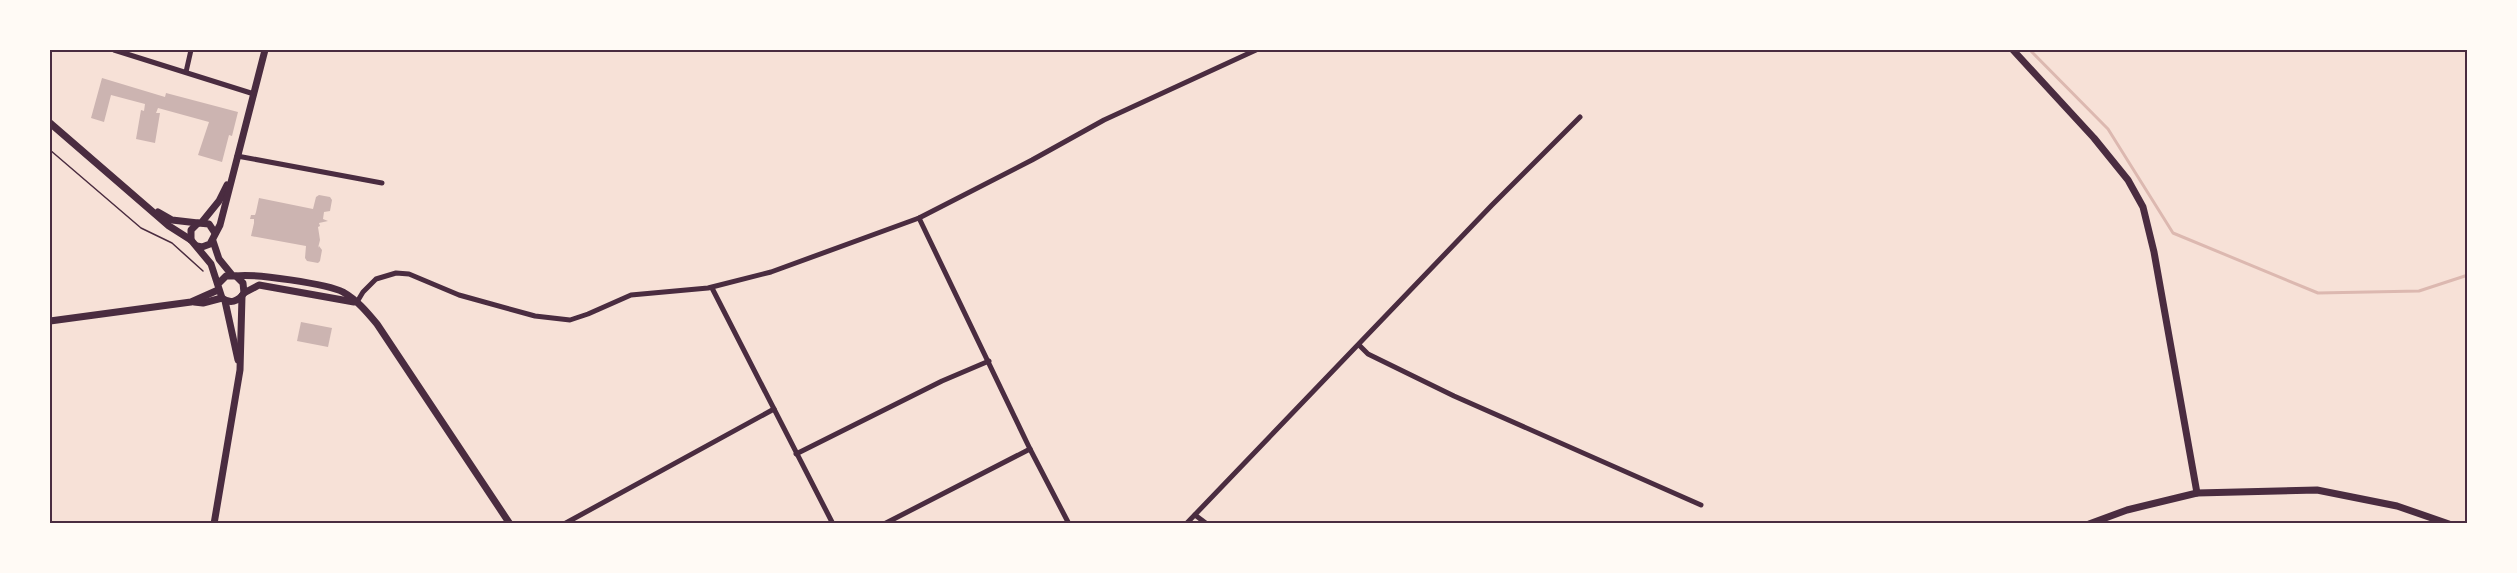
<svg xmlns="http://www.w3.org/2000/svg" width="2517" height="573" font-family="Signika,sans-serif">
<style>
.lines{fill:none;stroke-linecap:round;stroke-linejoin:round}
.stream{stroke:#dcb8b0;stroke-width:3}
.building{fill:#ccb4b1}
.path{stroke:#4a2c40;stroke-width:1.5}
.minor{stroke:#4a2c40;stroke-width:5}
.tertiary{stroke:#4a2c40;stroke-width:7}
.neatline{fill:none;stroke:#4a2c40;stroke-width:2}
</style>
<rect width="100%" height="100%" fill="#f7e1d7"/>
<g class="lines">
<!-- stream -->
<polyline class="stream" points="2030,50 2108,129 2173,233 2318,293 2419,291 2468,275"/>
</g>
<!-- building -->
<g class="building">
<polygon points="102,78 165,97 166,93 238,112 232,136 229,135 222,162 198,155 209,122 158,108 156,113 160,113 155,143 136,139 141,110 144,111 145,104 111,95 104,122 91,118"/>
<polygon points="319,195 330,197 332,200 330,211 324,212 323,219 328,221 319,223 320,226 318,227 320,240 318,248 319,246 322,250 320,261 318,263 307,261 305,258 306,246 251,236 254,223 254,219 250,219 251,215 255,215 256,212 259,198 313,209 316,197"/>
<polygon points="301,322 332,328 328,347 297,341"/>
</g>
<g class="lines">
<!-- path -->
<polyline class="path" points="50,150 141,228 172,243 203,271"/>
<!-- minor -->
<g class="minor">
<polyline points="114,50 254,94"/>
<polyline points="186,72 191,50"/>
<polyline points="237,156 382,183"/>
<polyline points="919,218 1030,449 1069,524"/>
<polyline points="712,288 833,524"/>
<polyline points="357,302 363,292 376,279 396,273 409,274 459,295 535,316 570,320 588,314 631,295 708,288 771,272 919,218 1032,160 1104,120 1256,50"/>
<polyline points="1359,345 1368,354 1454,396 1701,505"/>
<polyline points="796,454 942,381 989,361"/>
<polyline points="1195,515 1207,524"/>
<polyline points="564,524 774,409"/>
<polyline points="884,524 1030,449"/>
<polyline points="1186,524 1492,205 1580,117"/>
</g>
<!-- tertiary -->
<g class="tertiary">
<polyline points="2013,50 2094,138 2128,180 2143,207 2154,252 2197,493"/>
<path d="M50,123L169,226L191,240L211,264L222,298C230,304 238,302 244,293L243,283L236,276H226L218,284"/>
<polyline points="158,212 172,220 198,223"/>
<polyline points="202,222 219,201 227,185"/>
<polyline points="191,240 191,230 198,223 209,224 215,233"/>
<polyline points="213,241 219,259 232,275"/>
<polyline points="197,246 202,247 210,244 220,225 265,50"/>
<path d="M236,276C253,273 328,284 343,292C357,300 367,312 377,324L510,524"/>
<polyline points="244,293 259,285 354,302"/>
<polyline points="225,301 238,360"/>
<polyline points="194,302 203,303 222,298"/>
<polyline points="50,321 191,302 218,290"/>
<polyline points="214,524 240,370 242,296"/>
<polyline points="2089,524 2127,510 2197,493 2317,490 2397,506 2449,524"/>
</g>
</g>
<!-- border -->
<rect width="2517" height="573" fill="none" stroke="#fffaf5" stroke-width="102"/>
<rect x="51" y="51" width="2415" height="471" class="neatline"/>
</svg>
